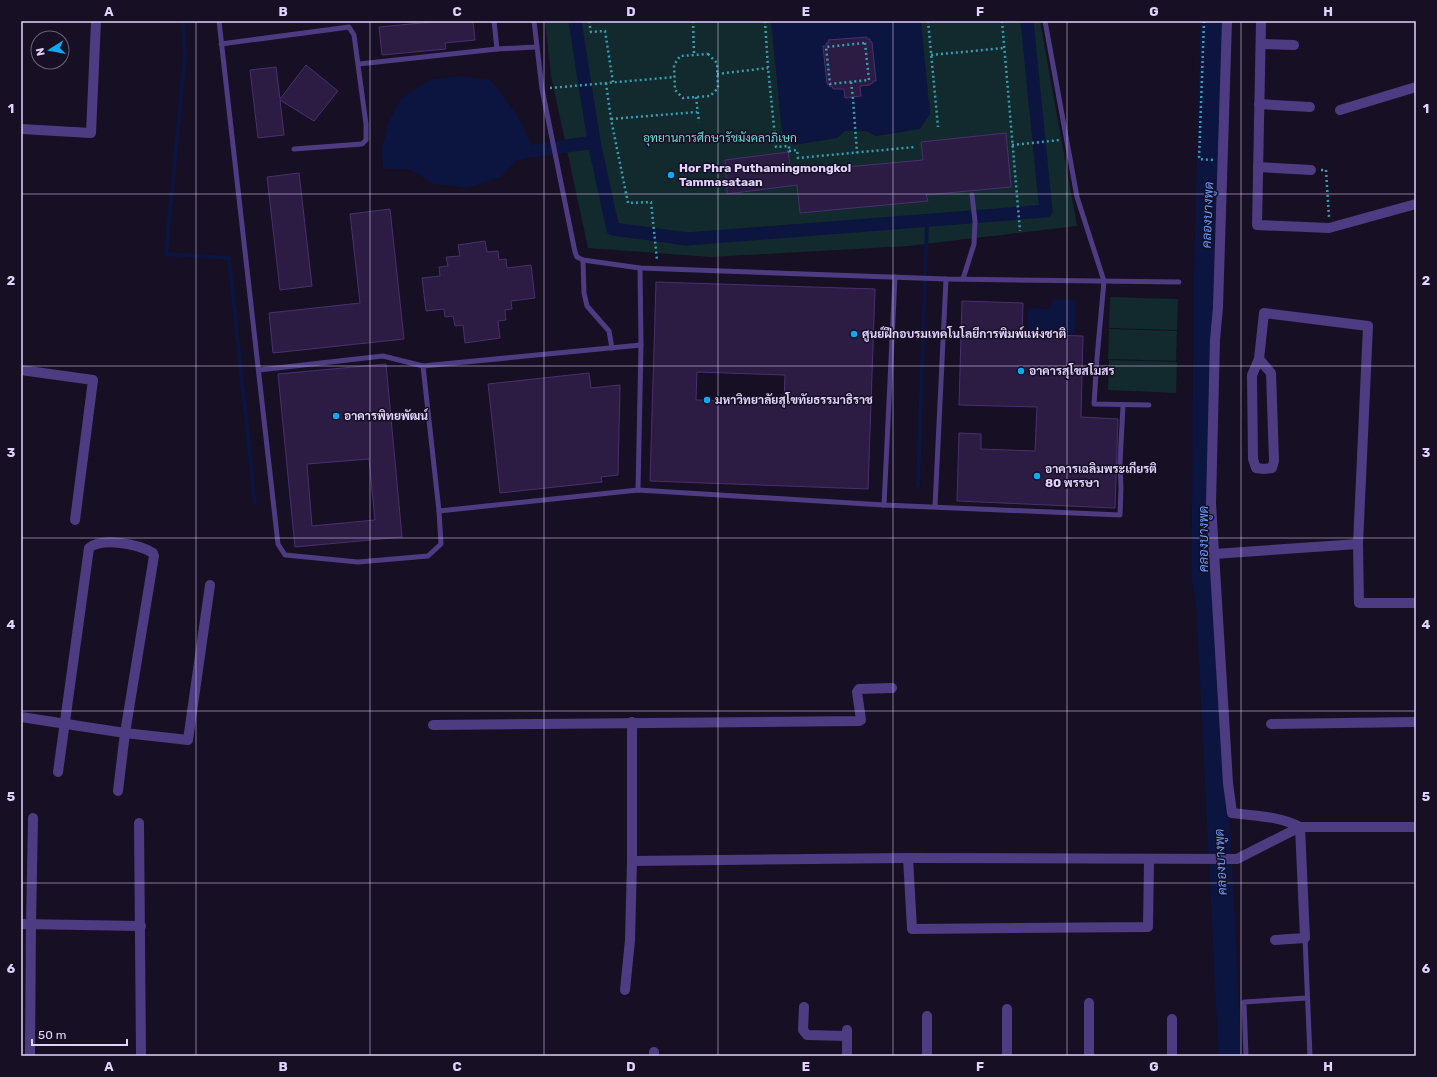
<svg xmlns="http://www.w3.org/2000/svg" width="1437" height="1077" font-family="Rubik,Sarabun,sans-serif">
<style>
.green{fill:#12292d}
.water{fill:#0c1440}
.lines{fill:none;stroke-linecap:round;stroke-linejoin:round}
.stream{stroke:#0c1440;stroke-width:4}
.canal{stroke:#0c1440;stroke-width:13}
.river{stroke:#0c1440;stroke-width:23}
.building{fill:#2c1c44;stroke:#492f6f;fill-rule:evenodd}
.path{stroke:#339fb1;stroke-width:2.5;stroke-dasharray:2 3;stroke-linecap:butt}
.lane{stroke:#4d3c81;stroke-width:5}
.street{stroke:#4d3c81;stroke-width:10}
.grid{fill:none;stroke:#e1d3fd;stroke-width:1;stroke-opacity:0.55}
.poi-dot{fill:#09acf3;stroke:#170f23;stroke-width:1.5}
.labels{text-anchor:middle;stroke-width:3;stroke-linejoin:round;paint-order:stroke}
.park-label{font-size:12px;fill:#62dbd5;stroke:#170f23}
.poi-label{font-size:12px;font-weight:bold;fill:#e1d3fd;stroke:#170f23;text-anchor:start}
.water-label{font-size:13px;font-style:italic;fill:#6597f9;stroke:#170f23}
.neatline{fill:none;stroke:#e1d3fd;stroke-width:1.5}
.grid-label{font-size:13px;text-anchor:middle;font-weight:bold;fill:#e1d3fd}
</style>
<rect width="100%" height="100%" fill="#170f23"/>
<!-- green -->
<g class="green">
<polygon points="545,21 1040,21 1077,226 908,246 711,257 588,248 551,76"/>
<polygon points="1110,297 1178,299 1177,330 1109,328"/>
<polygon points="1109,329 1177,331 1176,361 1108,359"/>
<polygon points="1109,360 1177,362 1176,393 1108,390"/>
</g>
<!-- water -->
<g class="water">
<polygon points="771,21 921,21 930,114 920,129 876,136 866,131 845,131 837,138 794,145 782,132"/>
<path d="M460,76L491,80C507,101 532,131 533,157L516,161L501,177L467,188L434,184L408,169H383L382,147L389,121L401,98L432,79Z"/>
<polygon points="1054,299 1076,300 1075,334 1028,333 1028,308 1050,309 1052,300"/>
</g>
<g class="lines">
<!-- stream -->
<g class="stream">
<polyline points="183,21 185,56 166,254 229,258 255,504"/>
<polyline points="918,486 927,220"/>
</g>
<!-- canal -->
<g class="canal">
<polyline points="575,21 594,142 613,229 687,239 1046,211 1027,21"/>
<polyline points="533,151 594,142"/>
</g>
<!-- river -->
<polyline class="river" points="1212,21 1205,287 1203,578 1208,611 1230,1056"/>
</g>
<!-- building -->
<g class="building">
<polygon points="442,21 473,21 475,40 445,43 446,49 382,55 379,27"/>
<polygon points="867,37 867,39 870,39 870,42 872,42 876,81 873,81 873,83 870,84 870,85 860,86 861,96 845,98 844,89 833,89 832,86 830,87 829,84 827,84 823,46 826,46 826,43 829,43 828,40"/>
<polygon points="306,65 338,91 314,121 280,100 284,135 258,138 250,70 276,67 280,99"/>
<polygon points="1006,133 1011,187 926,195 928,201 800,213 797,185 727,194 725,160 788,152 791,172 923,160 921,142"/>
<polygon points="299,173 312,286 280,290 267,177"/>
<polygon points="390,209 404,339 273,353 269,313 360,303 350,214"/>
<polygon points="485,241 487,252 498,251 499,260 506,259 507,268 531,265 535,298 511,301 512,309 505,310 506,320 498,321 500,338 465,343 463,325 455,326 453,316 445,317 444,309 426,311 422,278 440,276 439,267 448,266 446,257 460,256 458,245"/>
<path d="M656,282L875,289L868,489L650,481ZM697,372L785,375L784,402L696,400Z"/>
<polygon points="962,301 1023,303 1022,334 1083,336 1081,417 1118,419 1115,508 957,501 959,433 981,434 981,449 1035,451 1037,407 959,405"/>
<path d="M386,364L402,537L295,547L278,374ZM369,459L375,520L312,526L307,464Z"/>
<polygon points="589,373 591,388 620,385 618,475 601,477 602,482 500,493 488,384"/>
</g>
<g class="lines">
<!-- path -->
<g class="path">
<polyline points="589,21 591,32 605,31 613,82"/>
<polyline points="693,21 694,55"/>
<polyline points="765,21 768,68 776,147 789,146 789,151 788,152"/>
<polyline points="928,21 938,127"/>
<polyline points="1002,21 1020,231"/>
<polyline points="1204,21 1199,159 1213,160"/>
<polygon points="865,43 869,80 830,84 826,47"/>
<polygon points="708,54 717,63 718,88 710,96 683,98 675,90 674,65 680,56"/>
<polyline points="931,55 1004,48"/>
<polyline points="717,74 768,68"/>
<polyline points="851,82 853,99 857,153"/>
<polyline points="606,83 611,119 628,203 651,202 657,260"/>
<polyline points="550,88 675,77"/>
<polyline points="696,97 699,122"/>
<polyline points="611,119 697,112"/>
<polyline points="1012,145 1060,140"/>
<polyline points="789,151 797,150 798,158 915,147"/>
<polyline points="1321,170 1326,170 1329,218"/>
</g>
<!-- lane -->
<g class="lane">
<polyline points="219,21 278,544 285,555 358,562 428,556 441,544 439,511 423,366"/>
<polyline points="494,21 497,49"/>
<polyline points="534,21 542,89 575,252 577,257 583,260 640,268 946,279 1179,282"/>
<polyline points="1045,21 1077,197 1104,281 1097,358 1094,404 1149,405"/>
<polyline points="221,44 349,27 354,35 366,124 366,140 362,144 294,149"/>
<polyline points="359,64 497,49 536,47"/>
<polyline points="583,260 584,293 587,306 609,331 612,348"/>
<polyline points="963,279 974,244 975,221 972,195"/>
<polyline points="259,370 383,356 423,366 641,345"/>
<polyline points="638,490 641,345 640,268"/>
<polyline points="884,505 895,277"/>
<polyline points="935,506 946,279"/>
<polyline points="439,511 638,490 884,505 1120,515 1121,488 1120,462 1123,406"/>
<polyline points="1305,938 1310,1056"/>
<polyline points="1246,1056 1244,1002 1307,998"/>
</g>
<!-- street -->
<g class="street">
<path d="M1227,21L1218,307L1215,340L1211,503L1228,783L1232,813C1254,816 1280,816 1300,827"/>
<polyline points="1261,21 1257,225 1329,228 1416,204"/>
<polyline points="1261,44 1294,45"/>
<polyline points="1259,104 1310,107"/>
<polyline points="1340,110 1416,87"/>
<polyline points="21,129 91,133 96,21"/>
<polyline points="1258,167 1311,170"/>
<polyline points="1259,359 1264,313 1368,326 1358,544 1359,603 1416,603"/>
<polygon points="1259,359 1271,373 1274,461 1272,468 1264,469 1256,468 1253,459 1252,375"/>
<polyline points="21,370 93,380 75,520"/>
<polyline points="1214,554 1358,544"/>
<polyline points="21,717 125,733 188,740 210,585"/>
<polyline points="1271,724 1416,722"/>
<polyline points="433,725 859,721 861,720 857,692 859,689 892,688"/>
<path d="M58,772L89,548C102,537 139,544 153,553L154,556L125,733L118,791"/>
<polyline points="139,823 141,1056"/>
<polyline points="908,858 912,929 1148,927 1149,859"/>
<polyline points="632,861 908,858 1237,859 1300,827"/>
<polyline points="21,924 141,926"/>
<polyline points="1275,940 1305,938 1300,827 1416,827"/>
<polyline points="625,990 630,940 632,861 632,722"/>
<polyline points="804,1007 803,1030 807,1035 847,1036"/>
<polyline points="1007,1009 1007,1056"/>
<polyline points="927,1016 927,1056"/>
<polyline points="1172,1019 1172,1056"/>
<polyline points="847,1030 847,1056"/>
<polyline points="30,1056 31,924 33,818"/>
<polyline points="654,1056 654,1052"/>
<polyline points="1089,1056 1089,1003"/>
</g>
</g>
<!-- grid -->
<path class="grid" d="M196,21V1056M370,21V1056M544,21V1056M718,21V1056M893,21V1056M1067,21V1056M1241,21V1056M21,194H1416M21,366H1416M21,538H1416M21,711H1416M21,883H1416"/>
<!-- markers -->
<g class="poi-dot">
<circle cx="671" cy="175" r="4"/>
<circle cx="854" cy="334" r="4"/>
<circle cx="1021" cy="371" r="4"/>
<circle cx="707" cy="400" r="4"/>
<circle cx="336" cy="416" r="4"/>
<circle cx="1037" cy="476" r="4"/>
</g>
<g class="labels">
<!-- park labels -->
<g class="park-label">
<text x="720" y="142">อุทยานการศึกษารัชมังคลาภิเษก</text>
</g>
<!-- poi labels -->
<g class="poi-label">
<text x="679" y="172">Hor Phra Puthamingmongkol<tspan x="679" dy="14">Tammasataan</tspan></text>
<text x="862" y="338">ศูนย์ฝึกอบรมเทคโนโลยีการพิมพ์แห่งชาติ</text>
<text x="1029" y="375">อาคารสุโขสโมสร</text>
<text x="715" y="404">มหาวิทยาลัยสุโขทัยธรรมาธิราช</text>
<text x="344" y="420">อาคารพิทยพัฒน์</text>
<text x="1045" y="473">อาคารเฉลิมพระเกียรติ<tspan x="1045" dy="14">80 พรรษา</tspan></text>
</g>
<!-- water labels -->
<g class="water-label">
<text transform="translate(1207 215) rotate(-88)" y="5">คลองบางพูด</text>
<text transform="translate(1203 539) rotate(-90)" y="5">คลองบางพูด</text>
<text transform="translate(1220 862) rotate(-93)" y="5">คลองบางพูด</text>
</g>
</g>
<!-- border -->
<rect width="1437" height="1077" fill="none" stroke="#170f23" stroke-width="44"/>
<!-- north arrow -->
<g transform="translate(50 50) rotate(259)"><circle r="19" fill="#170f23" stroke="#685d7a"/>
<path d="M0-3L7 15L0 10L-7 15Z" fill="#09acf3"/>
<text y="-6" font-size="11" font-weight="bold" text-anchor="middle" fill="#e1d3fd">N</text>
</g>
<!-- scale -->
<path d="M32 1039v6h95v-6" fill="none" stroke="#e1d3fd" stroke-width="2"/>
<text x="38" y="1039" font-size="12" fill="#e1d3fd" stroke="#170f23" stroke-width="3" paint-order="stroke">50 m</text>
<rect x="22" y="22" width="1393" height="1033" class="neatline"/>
<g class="grid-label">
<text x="109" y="16">A</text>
<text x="283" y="16">B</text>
<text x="457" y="16">C</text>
<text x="631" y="16">D</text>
<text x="806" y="16">E</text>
<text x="980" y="16">F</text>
<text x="1154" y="16">G</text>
<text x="1328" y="16">H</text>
<text x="11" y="113">1</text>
<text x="1426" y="113">1</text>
<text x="11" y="285">2</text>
<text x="1426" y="285">2</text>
<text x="11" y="457">3</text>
<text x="1426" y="457">3</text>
<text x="11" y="629">4</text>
<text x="1426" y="629">4</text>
<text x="11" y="801">5</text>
<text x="1426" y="801">5</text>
<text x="11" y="973">6</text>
<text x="1426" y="973">6</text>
<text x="109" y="1071">A</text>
<text x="283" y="1071">B</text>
<text x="457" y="1071">C</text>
<text x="631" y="1071">D</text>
<text x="806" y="1071">E</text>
<text x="980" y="1071">F</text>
<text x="1154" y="1071">G</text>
<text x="1328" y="1071">H</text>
</g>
</svg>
